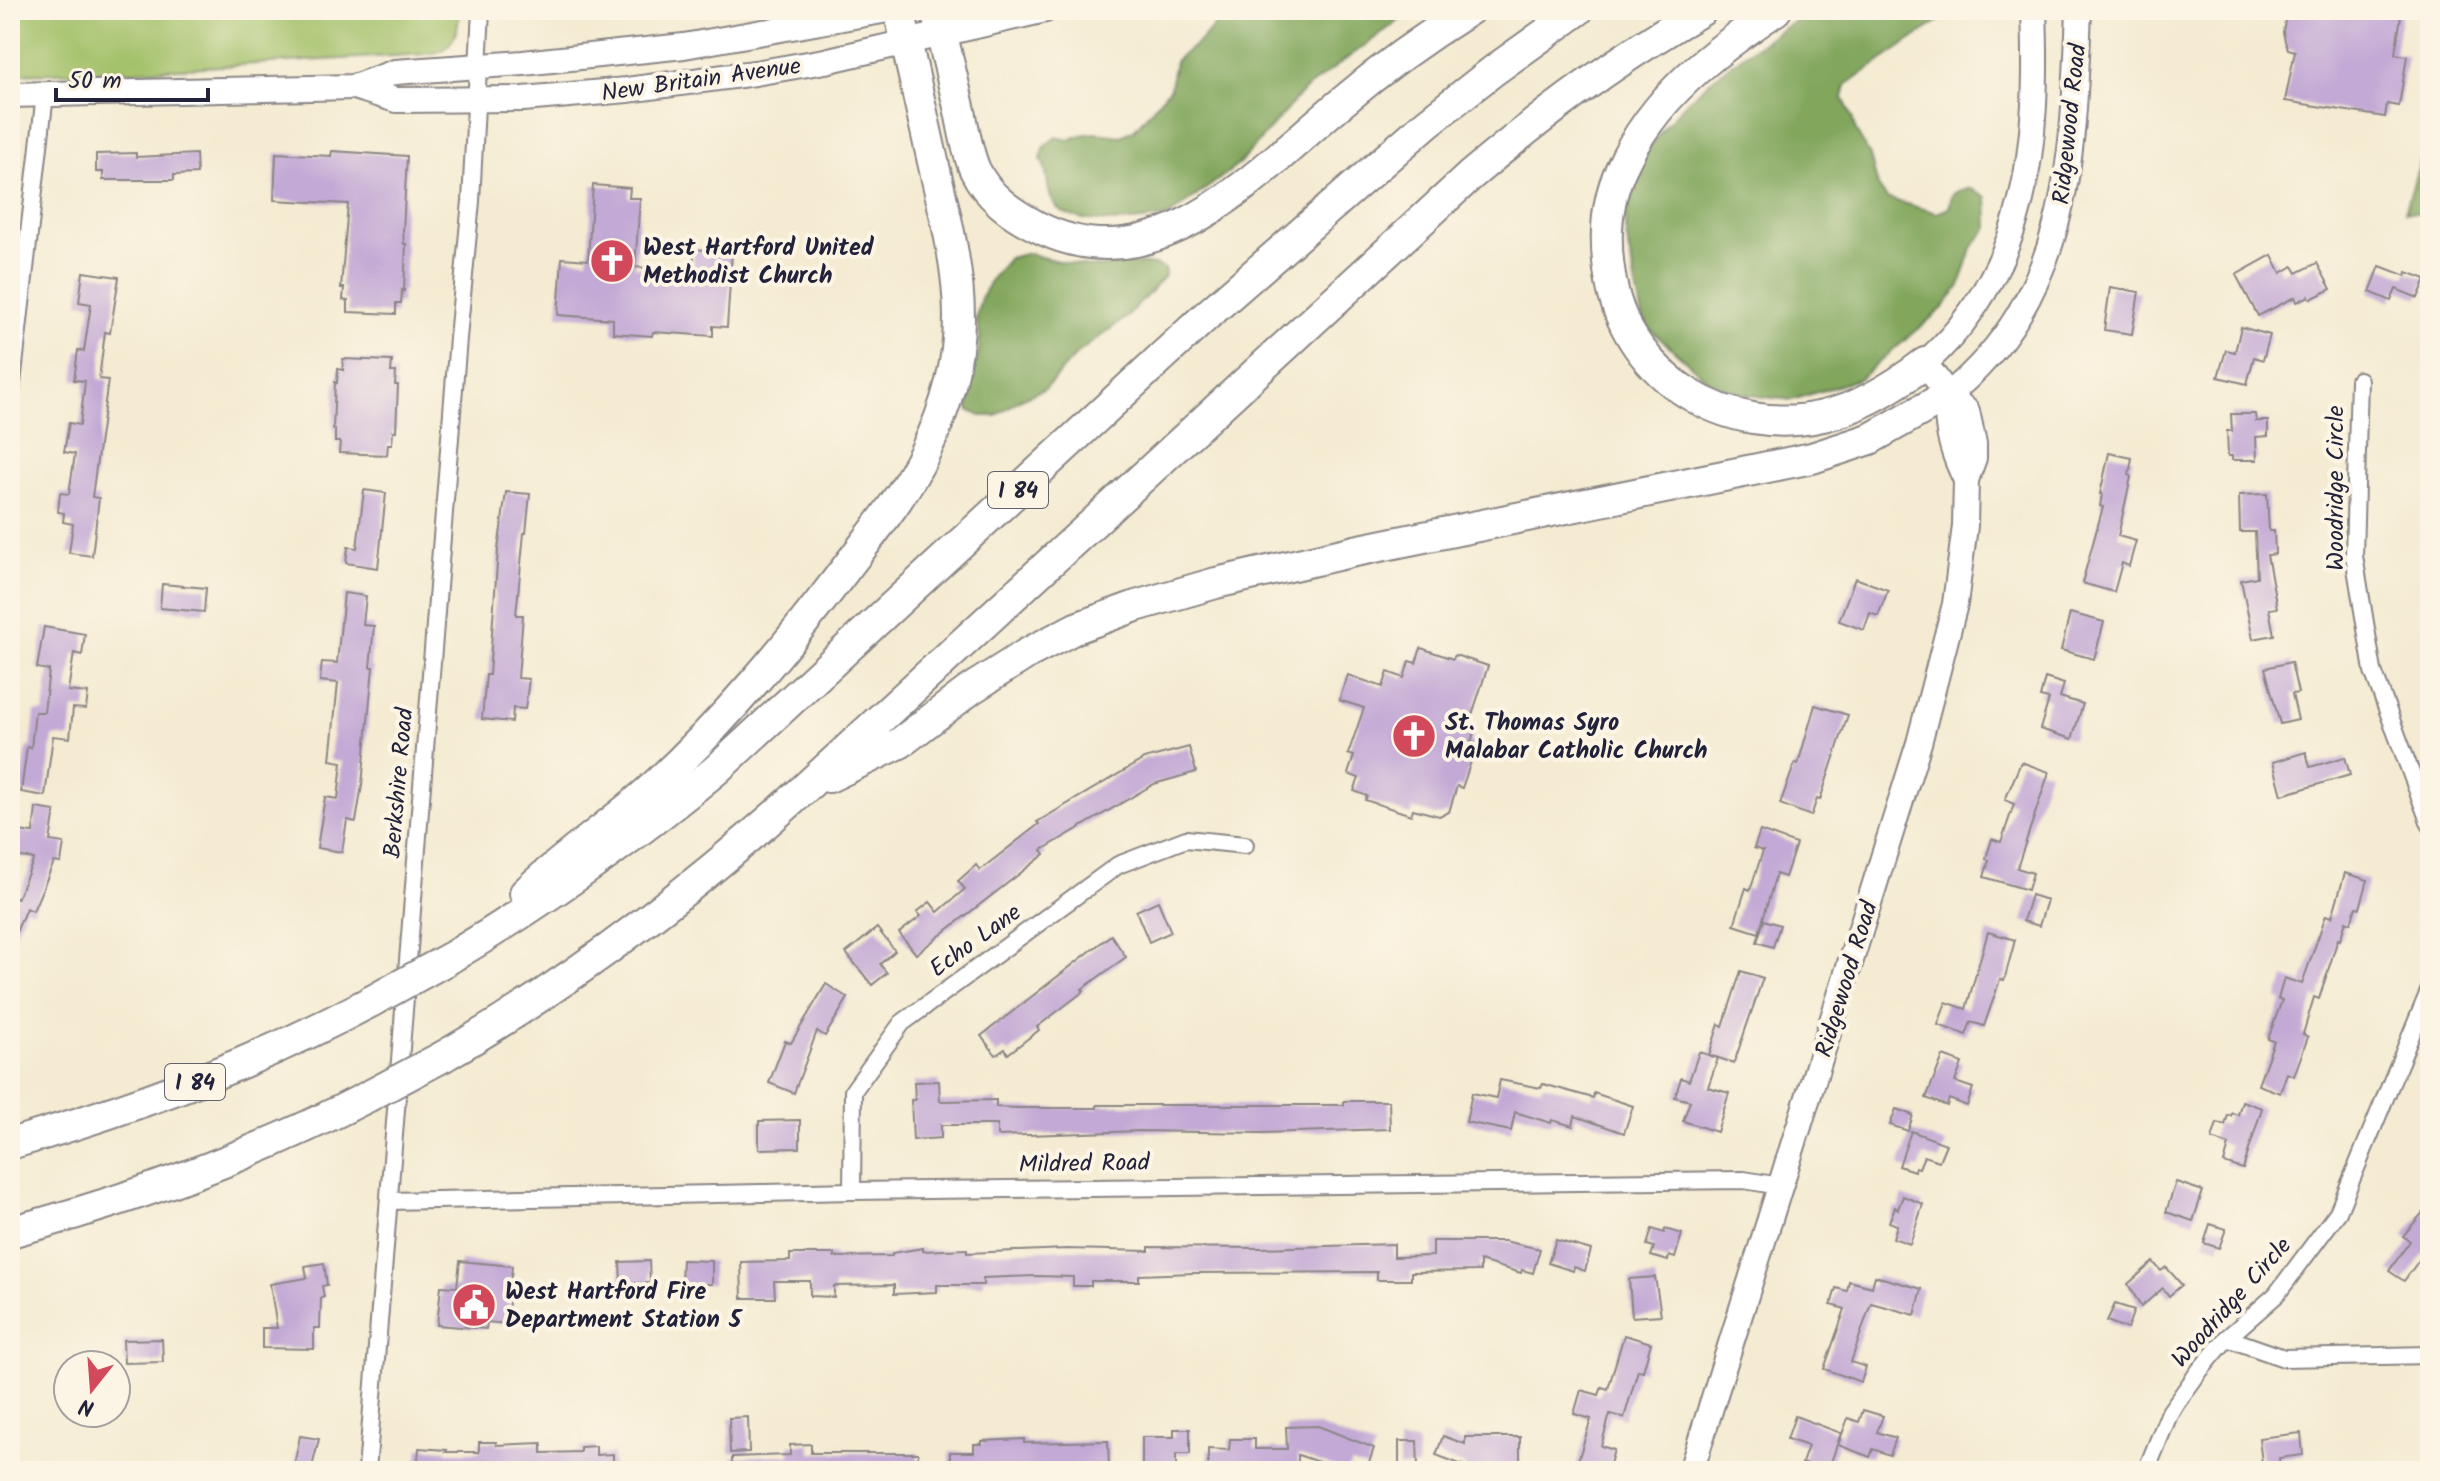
<svg xmlns="http://www.w3.org/2000/svg" width="2440" height="1481" font-family="Kalam,sans-serif">
<style>
.green{fill:#a2c068;stroke:#627152;stroke-width:2}
.forest{fill:#81a65c;stroke:#52644c;stroke-width:2}
.building{fill:#c3a9d5}
.lines{fill:none;stroke-linecap:round;stroke-linejoin:round}
.minor-casing{stroke:#8b8686;stroke-width:20}
.secondary-casing{stroke:#8b8686;stroke-width:28}
.motorway-casing{stroke:#8b8686;stroke-width:34}
.minor{stroke:#fff;stroke-width:16}
.secondary{stroke:#fff;stroke-width:24}
.motorway{stroke:#fff;stroke-width:30}
.motorway-bridge-casing{stroke:#8b8686;stroke-width:34;stroke-linecap:butt}
.motorway-bridge{stroke:#fff;stroke-width:30}
.labels{text-anchor:middle;stroke-width:8;stroke-linejoin:round;paint-order:stroke}
.shield{fill:#fcf5e5;stroke:#63616e;stroke-width:2}
.shield-label{font-size:22px;font-weight:bold;fill:#22223b}
.street-label{font-size:24px;fill:#22223b;stroke:#fcf5e5}
.poi-label{font-size:24px;font-weight:bold;fill:#22223b;stroke:#fcf5e5;text-anchor:start}
</style>
<rect width="100%" height="100%" fill="#fcf5e5"/>
<filter id="ink" filterUnits="userSpaceOnUse"><feTurbulence type="fractalNoise" baseFrequency=".0125" numOctaves="2"/><feDisplacementMap in="SourceGraphic" scale="16" xChannelSelector="R" yChannelSelector="G"/><feConvolveMatrix kernelMatrix="1 2 1 2 8 2 1 2 1" color-interpolation-filters="sRGB"/></filter>
<filter id="wash" filterUnits="userSpaceOnUse"><feTurbulence type="fractalNoise" baseFrequency=".006" numOctaves="4" result="noise"/><feDisplacementMap in="SourceGraphic" scale="32" xChannelSelector="R" yChannelSelector="G"/><feGaussianBlur stdDeviation="1.8" result="paint"/><feColorMatrix in="noise" values="0 0 0 0 0 0 0 0 0 0 0 0 0 0 0 0 0 1.4 0 .05"/><feComposite in="paint" operator="in"/></filter>
<g filter="url(#wash)">
<rect width="100%" height="100%" fill="#f4ebd2"/>
<!-- green -->
<path class="green" d="M10,10H459C459,32 452,52 428,54L135,71L10,74Z"/>
<!-- forest -->
<g class="forest">
<path d="M1243,10H1413L1304,90L1238,165L1169,216C1142,222 1064,230 1052,200C1045,185 1050,175 1041,159L1045,146L1056,137L1069,140L1081,135L1095,133L1121,136L1134,130L1170,88L1175,61C1185,52 1197,45 1206,35C1222,17 1218,17 1243,10Z"/>
<path d="M1812,10H1949L1940,20L1846,85L1843,98L1852,117L1855,129L1870,156L1878,186L1886,198L1937,213L1949,208L1952,195C1966,185 1972,188 1987,197L1988,227L1972,248L1960,286L1943,308L1859,379L1792,400L1740,394L1707,380L1643,323L1625,229C1626,126 1735,59 1812,10Z"/>
<polygon points="2430,129 2430,214 2405,212"/>
<path d="M1029,253C1039,258 1085,267 1097,267C1121,267 1142,258 1165,269V276L1127,317L1079,352L1046,388L1019,400L996,416H981L968,410L970,396L965,382L978,358L980,336L976,318L981,298L991,279L1009,258Z"/>
</g>
<g id="blocks">
<!-- building -->
<g class="building">
<polygon points="2287,10 2402,10 2395,54 2407,56 2399,106 2387,104 2385,117 2285,101 2295,51 2288,49 2285,41 2283,32"/>
<polygon points="332,151 407,156 403,231 404,244 406,244 404,291 402,290 401,303 396,303 396,314 348,312 348,301 343,300 344,288 341,288 348,204 274,200 276,153 331,156"/>
<polygon points="136,153 136,157 196,154 197,174 174,175 174,180 103,180 103,172 96,172 96,154"/>
<polygon points="593,185 630,188 629,198 640,198 635,267 693,271 694,249 732,252 727,327 713,326 713,336 653,332 652,336 613,333 613,319 558,315 562,258 588,260"/>
<polygon points="2272,255 2281,273 2293,266 2297,273 2317,263 2331,289 2311,299 2309,296 2297,302 2295,297 2258,316 2236,275"/>
<polygon points="2380,266 2406,276 2407,272 2426,279 2418,298 2396,289 2391,301 2370,292"/>
<polygon points="83,272 119,277 110,333 105,332 99,379 108,380 92,497 99,498 92,556 69,553 73,524 63,522 64,513 58,512 60,493 69,494 75,454 64,452 69,423 80,425 85,381 74,380 78,350 84,351 91,304 79,302"/>
<polygon points="2110,287 2139,292 2132,334 2104,330"/>
<polygon points="2241,327 2270,335 2263,360 2254,357 2247,384 2218,377 2226,350 2235,352"/>
<polygon points="343,359 392,361 391,372 396,372 395,385 398,385 396,431 393,431 392,444 388,444 387,455 339,453 340,442 335,442 335,429 333,429 335,382 337,383 338,369 343,370"/>
<polygon points="2231,414 2255,414 2256,421 2268,421 2268,436 2256,437 2257,460 2232,460 2232,456 2228,456 2227,431 2232,431"/>
<polygon points="2109,453 2132,458 2129,475 2131,477 2118,536 2136,541 2129,566 2122,563 2114,592 2082,583 2103,507 2100,506 2102,494 2100,494"/>
<polygon points="364,490 386,493 378,568 346,563 348,547 357,548"/>
<polygon points="506,492 530,494 526,533 524,533 516,615 523,615 518,678 529,679 525,709 513,708 512,722 482,719 486,675 489,675 498,550"/>
<polygon points="2267,494 2269,531 2274,531 2275,554 2267,555 2277,608 2269,609 2274,635 2253,639 2241,580 2257,577 2255,532 2240,532 2239,495"/>
<polygon points="1855,578 1888,590 1878,616 1870,613 1864,630 1839,621"/>
<polygon points="162,584 206,588 204,612 160,608"/>
<polygon points="344,593 366,596 363,625 374,626 370,667 373,667 362,785 356,822 347,820 342,852 317,848 325,797 338,799 342,762 330,760 338,683 320,681 322,662 337,663"/>
<polygon points="2070,613 2104,622 2094,659 2061,650"/>
<polygon points="44,627 85,634 82,655 74,653 68,691 88,693 86,709 73,708 70,738 53,736 45,796 21,792 27,747 31,748 35,712 44,712 49,670 37,668"/>
<polygon points="1421,648 1453,659 1455,655 1488,666 1468,727 1475,729 1471,742 1477,744 1462,788 1457,786 1449,812 1439,816 1413,809 1411,815 1365,800 1367,796 1354,791 1359,778 1348,774 1354,756 1348,754 1364,708 1339,700 1348,675 1383,687 1388,672 1404,678 1409,661 1416,663"/>
<polygon points="2291,662 2298,693 2292,694 2298,720 2280,724 2265,668"/>
<polygon points="2045,678 2064,684 2060,697 2083,704 2072,739 2040,729 2049,699 2040,697"/>
<polygon points="1815,705 1848,715 1820,800 1817,799 1811,816 1780,804 1795,763 1798,764"/>
<polygon points="1189,747 1196,772 1154,784 1042,850 1045,854 916,954 899,933 921,916 917,912 930,902 938,912 965,889 958,881 976,865 980,870 1039,824 1037,822 1144,759"/>
<polygon points="2306,752 2310,767 2345,757 2350,775 2282,795 2273,762"/>
<polygon points="2021,762 2049,772 2017,868 2033,873 2028,890 1984,877 1989,860 1986,858 1992,839 2001,842 2014,804 2005,800"/>
<polygon points="36,808 55,811 50,841 64,843 61,863 54,862 33,911 26,908 10,947 10,896 17,899 34,859 15,856 19,831 33,833"/>
<polygon points="1760,831 1796,844 1785,877 1776,874 1759,933 1734,925 1746,888 1750,890 1763,851 1754,848"/>
<polygon points="2345,873 2368,880 2360,908 2356,907 2351,923 2346,921 2340,940 2338,939 2319,999 2314,997 2303,1034 2308,1037 2294,1076 2287,1073 2280,1093 2258,1085 2274,1041 2268,1039 2282,1000 2278,999 2284,978 2302,984 2326,915 2332,917"/>
<polygon points="2031,895 2047,900 2039,926 2023,921"/>
<polygon points="1158,901 1171,932 1149,942 1136,911"/>
<polygon points="1764,920 1780,925 1773,947 1757,942"/>
<polygon points="877,928 895,951 880,964 887,973 872,985 846,953"/>
<polygon points="1988,932 2015,940 2004,981 2000,980 1984,1026 1971,1022 1966,1035 1938,1025 1946,1002 1966,1009"/>
<polygon points="1111,935 1126,957 1082,989 1084,991 1037,1027 1039,1030 1008,1054 1005,1049 996,1055 981,1036"/>
<polygon points="1741,971 1763,978 1734,1063 1709,1055 1719,1024 1723,1026"/>
<polygon points="826,984 848,998 825,1036 817,1031 794,1093 769,1083 785,1041 791,1043"/>
<polygon points="1699,1052 1718,1058 1708,1087 1729,1093 1717,1132 1683,1121 1690,1101 1675,1097 1681,1078 1689,1081"/>
<polygon points="1943,1056 1962,1063 1955,1082 1973,1088 1967,1106 1949,1099 1947,1106 1926,1098"/>
<polygon points="1500,1080 1541,1088 1543,1084 1593,1098 1594,1093 1633,1106 1624,1133 1575,1116 1573,1126 1552,1120 1551,1123 1515,1112 1511,1131 1466,1122 1472,1093 1496,1098"/>
<polygon points="939,1081 940,1101 996,1100 996,1107 1018,1108 1097,1108 1097,1105 1344,1105 1344,1101 1389,1101 1390,1129 1261,1133 1140,1131 997,1136 997,1125 941,1125 941,1138 913,1140 911,1100 915,1100 914,1082"/>
<polygon points="2242,1101 2262,1108 2243,1169 2224,1163 2229,1145 2212,1139 2217,1123 2225,1125 2228,1115 2231,1116 2232,1113 2238,1115"/>
<polygon points="1896,1109 1913,1115 1908,1131 1890,1125"/>
<polygon points="800,1120 800,1148 759,1149 759,1121"/>
<polygon points="1911,1131 1946,1144 1939,1161 1924,1156 1919,1168 1915,1167 1914,1171 1899,1166"/>
<polygon points="2176,1182 2203,1191 2193,1221 2166,1212"/>
<polygon points="1903,1196 1923,1204 1910,1244 1893,1238 1897,1225 1889,1222 1895,1207 1898,1209"/>
<polygon points="2430,1204 2430,1245 2404,1281 2389,1271 2410,1241 2403,1236"/>
<polygon points="2210,1224 2226,1229 2219,1248 2204,1243"/>
<polygon points="1652,1229 1664,1233 1665,1229 1682,1234 1675,1258 1669,1256 1668,1261 1651,1256 1654,1247 1647,1245"/>
<polygon points="1556,1240 1591,1250 1585,1271 1574,1267 1573,1271 1548,1263"/>
<polygon points="1433,1241 1504,1241 1540,1249 1533,1273 1522,1270 1521,1273 1480,1261 1480,1271 1411,1272 1411,1280 1377,1280 1377,1272 1194,1273 1139,1275 1139,1281 1091,1281 1091,1286 1073,1286 1073,1277 1036,1276 983,1278 983,1285 937,1285 937,1292 894,1294 894,1285 834,1286 834,1297 810,1296 810,1281 774,1281 775,1298 742,1298 741,1262 790,1261 790,1254 834,1254 834,1257 892,1256 892,1253 923,1248 923,1251 967,1249 967,1253 1067,1249 1149,1251 1149,1247 1260,1248 1394,1244 1394,1257 1433,1256"/>
<polygon points="682,1260 712,1261 712,1284 681,1284"/>
<polygon points="460,1261 512,1266 507,1324 487,1322 486,1329 437,1325 441,1286 457,1287"/>
<polygon points="649,1261 650,1283 621,1284 620,1262"/>
<polygon points="2153,1262 2161,1271 2166,1267 2182,1285 2169,1296 2163,1288 2141,1307 2128,1284"/>
<polygon points="324,1263 327,1285 322,1286 324,1297 321,1298 320,1328 314,1328 314,1349 262,1348 262,1328 277,1328 270,1284 307,1278 305,1266"/>
<polygon points="1875,1276 1922,1289 1915,1315 1871,1303 1851,1362 1866,1367 1861,1382 1824,1369 1845,1309 1831,1305 1836,1288 1847,1291 1849,1281 1872,1287"/>
<polygon points="1655,1277 1661,1315 1632,1317 1629,1279"/>
<polygon points="2115,1304 2134,1310 2127,1329 2107,1321"/>
<polygon points="1624,1335 1651,1343 1643,1371 1638,1370 1624,1418 1610,1414 1601,1446 1614,1450 1608,1471 1588,1471 1576,1467 1591,1419 1574,1414 1581,1390 1599,1395 1602,1387 1608,1389"/>
<polygon points="162,1339 163,1362 124,1363 123,1340"/>
<polygon points="1863,1410 1883,1416 1877,1432 1896,1438 1890,1455 1873,1449 1870,1457 1838,1445 1848,1418 1859,1422"/>
<polygon points="1795,1416 1841,1433 1828,1471 1802,1463 1808,1446 1787,1439"/>
<polygon points="748,1417 749,1452 730,1453 729,1418"/>
<polygon points="1318,1426 1374,1448 1367,1468 1351,1463 1348,1471 1345,1471 1298,1455 1298,1471 1208,1471 1208,1449 1229,1450 1230,1439 1255,1439 1255,1449 1287,1449 1286,1427"/>
<polygon points="1174,1429 1190,1429 1190,1454 1176,1454 1176,1471 1142,1471 1142,1437 1174,1437"/>
<polygon points="2301,1433 2303,1455 2279,1458 2280,1470 2263,1471 2259,1438"/>
<polygon points="300,1436 319,1439 311,1471 293,1471"/>
<polygon points="1443,1436 1465,1444 1465,1437 1520,1437 1520,1471 1465,1471 1465,1466 1436,1455"/>
<polygon points="1024,1439 1024,1443 1108,1441 1109,1471 950,1471 950,1452 974,1452 974,1444 982,1444 982,1441"/>
<polygon points="1399,1441 1417,1441 1418,1467 1399,1467"/>
<polygon points="479,1442 496,1442 496,1445 542,1443 542,1453 580,1452 580,1447 596,1446 596,1455 613,1454 613,1471 417,1471 419,1448 447,1450 446,1452 479,1452"/>
<polygon points="811,1444 811,1453 918,1453 918,1471 732,1471 732,1457 790,1455 790,1445"/>
</g>
</g>
</g>
<g filter="url(#ink)">
<use href="#blocks" fill-opacity="0" stroke="#8b8686" stroke-width="2"/>
<g class="lines">
<!-- minor casing -->
<g class="minor-casing">
<g id="minor">
<polyline points="2359,380 2354,556 2373,671 2430,824"/>
<polyline points="10,400 45,94"/>
<polyline points="852,1191 853,1091 902,1023 1118,865 1186,839 1245,845"/>
<polyline points="389,1201 852,1191 1744,1180 1780,1186"/>
<polyline points="2227,1338 2284,1358 2430,1355"/>
<polyline points="367,1471 458,338 471,201 481,10"/>
<polyline points="2146,1471 2170,1412 2200,1370 2227,1338 2276,1295 2338,1212 2430,989"/>
</g>
</g>
<!-- secondary casing -->
<g class="secondary-casing">
<g id="secondary">
<polyline points="354,87 396,100 523,99 627,90 755,73 825,61 1045,10"/>
<polyline points="10,95 354,87 395,72 523,63 684,46 888,10"/>
<path d="M1966,480C1952,453 1944,425 1948,395C2071,295 2073,155 2079,10"/>
<path d="M1691,1471L1919,743L1955,604L1965,526L1966,480L1974,458V444L1967,411L1948,395L1925,363C2030,270 2039,141 2034,10"/>
</g>
</g>
<!-- motorway casing -->
<g class="motorway-casing">
<g id="motorway">
<path d="M936,10C944,44 952,77 960,111C964,130 967,152 975,170C988,197 1011,213 1036,226C1157,289 1256,173 1341,103C1381,69 1424,38 1469,10"/>
<path d="M1776,10C1714,52 1653,97 1621,169C1605,204 1604,244 1611,282C1629,379 1729,438 1823,416C1860,408 1895,386 1925,363"/>
<polyline points="829,777 900,743 971,689 1028,653 1076,628 1136,606 1216,583 1355,551 1812,458 1870,439 1948,395"/>
<path d="M525,893C565,855 611,825 651,789C724,722 787,646 847,567C875,530 905,494 925,452C945,411 959,364 959,318C959,270 947,222 936,175C924,120 911,65 899,10"/>
<path d="M450,958C543,902 632,840 716,770L1205,317L1427,123L1493,71L1578,10"/>
<path d="M444,1056C569,984 682,898 790,802L1471,175C1543,114 1619,58 1702,10"/>
<path d="M10,1144C135,1108 258,1062 372,1001"/>
<path d="M10,1232C133,1199 253,1156 367,1097"/>
</g>
</g>
<!-- minor -->
<use href="#minor" class="minor"/>
<!-- secondary -->
<use href="#secondary" class="secondary"/>
<!-- motorway -->
<use href="#motorway" class="motorway"/>
<!-- motorway-bridge casing -->
<g class="motorway-bridge-casing">
<g id="motorway-bridge">
<polyline points="372,1001 450,958"/>
<polyline points="367,1097 444,1056"/>
</g>
</g>
<!-- motorway-bridge -->
<use href="#motorway-bridge" class="motorway-bridge"/>
</g>
</g>
<!-- icons -->
<defs>
<g id="church-disc" transform="scale(2.3)"><circle r="9.5" fill="#d1495b" stroke="#fcf5e5"/><path d="M-1.2-6h2.4v3.5h3.3v2.4h-3.3V6h-2.4V-.1h-3.3v-2.4h3.3Z" fill="#fff"/></g>
<g id="civic-disc" transform="scale(2.3)"><circle r="9.5" fill="#d1495b" stroke="#fcf5e5"/><path d="M-.6-6.5H3V-4.5H.6V-3L4-1V1h2V6H-6V1h2V-1L-.6-3ZM-1.2 2.5V6h2.4V2.5Z" fill="#fff"/></g>
</defs>
<g fill-rule="evenodd">
<use href="#church-disc" x="612" y="261"/>
<use href="#church-disc" x="1414" y="736"/>
<use href="#civic-disc" x="474" y="1305"/>
</g>
<g class="labels">
<!-- shield labels -->
<g class="shield">
<rect x="988" y="472" width="60" height="36" rx="6"/>
<rect x="165" y="1064" width="60" height="36" rx="6"/>
</g>
<g class="shield-label">
<text x="1018" y="498">I 84</text>
<text x="195" y="1090">I 84</text>
</g>
<!-- street labels -->
<g class="street-label">
<text transform="translate(701 79) rotate(-8)" y="8">New Britain Avenue</text>
<text transform="translate(2069 124) rotate(-84)" y="8">Ridgewood Road</text>
<text transform="translate(2335 488) rotate(-90)" y="8">Woodridge Circle</text>
<text transform="translate(398 783) rotate(-85)" y="8">Berkshire Road</text>
<text transform="translate(975 940) rotate(-36)" y="8">Echo Lane</text>
<text transform="translate(1846 979) rotate(-73)" y="8">Ridgewood Road</text>
<text transform="translate(1084 1163) rotate(-1)" y="8">Mildred Road</text>
<text transform="translate(2231 1302) rotate(-48)" y="8">Woodridge Circle</text>
</g>
<!-- poi labels -->
<g class="poi-label">
<text x="643" y="255">West Hartford United<tspan x="643" dy="28">Methodist Church</tspan></text>
<text x="1445" y="730">St. Thomas Syro<tspan x="1445" dy="28">Malabar Catholic Church</tspan></text>
<text x="505" y="1299">West Hartford Fire<tspan x="505" dy="28">Department Station 5</tspan></text>
</g>
</g>
<!-- margin -->
<rect width="2440" height="1481" fill="none" stroke="#fcf5e5" stroke-width="40"/>
<!-- north arrow -->
<g transform="translate(92 1389) rotate(197)"><circle r="38" fill="#fcf5e5" stroke="#a5a1a1" stroke-width="2"/>
<path d="M0-6L14 30L0 20L-14 30Z" fill="#d1495b"/>
<text y="-12" font-size="22" font-weight="bold" text-anchor="middle" fill="#22223b">N</text>
</g>
<!-- scale -->
<path d="M56 88v12h152v-12" fill="none" stroke="#22223b" stroke-width="4"/>
<text x="68" y="88" font-size="24" fill="#22223b" stroke="#fcf5e5" stroke-width="6" paint-order="stroke">50 m</text>
</svg>
